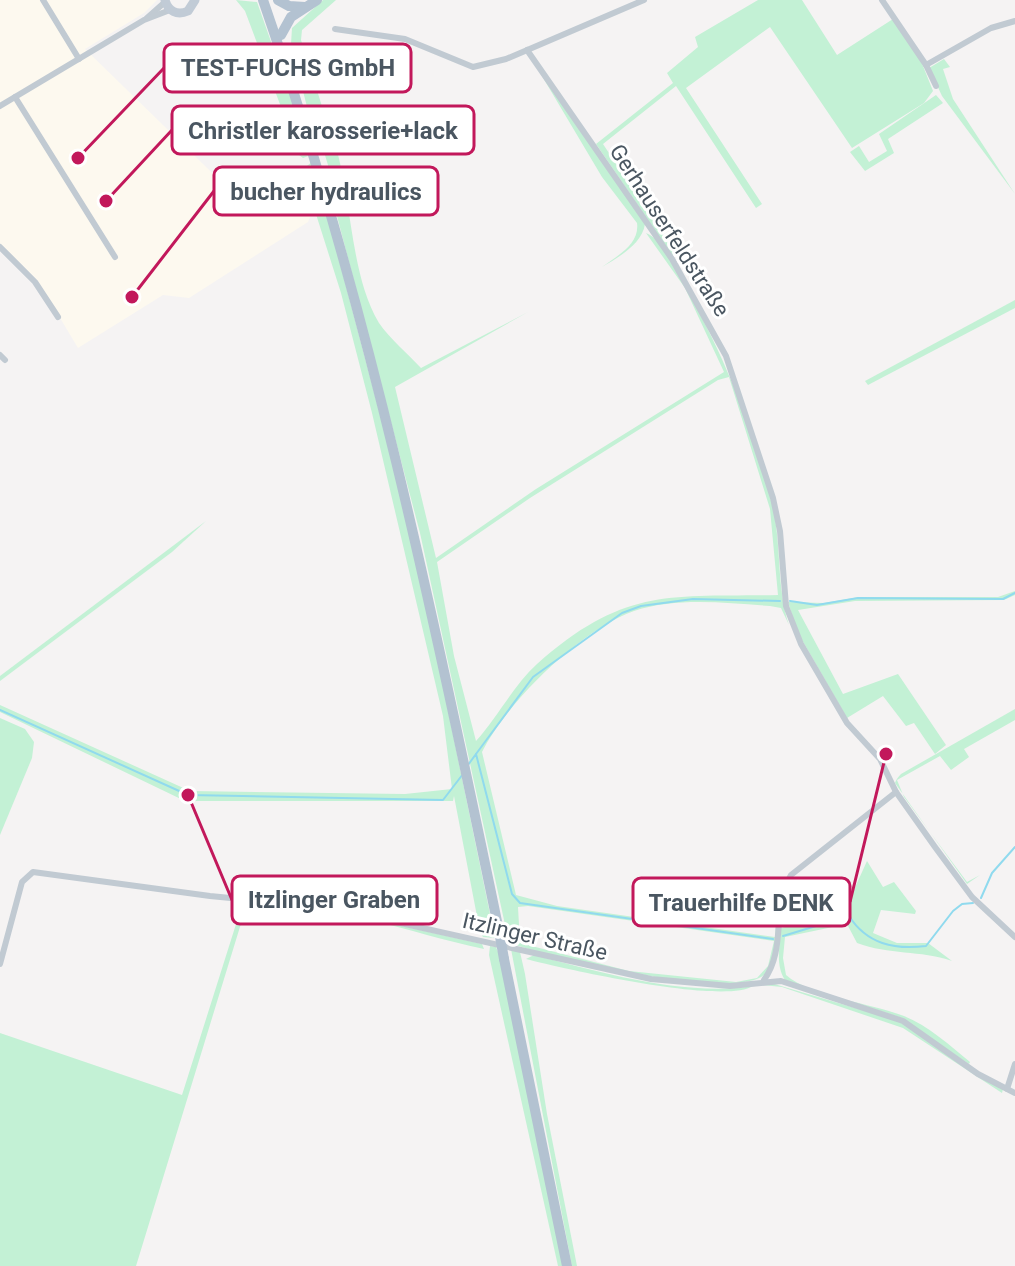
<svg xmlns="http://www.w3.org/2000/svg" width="1015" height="1266" font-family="Roboto,sans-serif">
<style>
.commercial{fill:#fdf9ef}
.green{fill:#c3f1d5;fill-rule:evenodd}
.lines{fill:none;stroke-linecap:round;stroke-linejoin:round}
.stream{stroke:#90daee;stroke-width:2}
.minor{stroke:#c1cad2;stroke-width:6}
.secondary{stroke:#c1cbd6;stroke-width:9}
.primary{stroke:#b3c2d1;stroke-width:10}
.primary-bridge{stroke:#b3c2d1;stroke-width:10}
.labels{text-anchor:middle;stroke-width:6;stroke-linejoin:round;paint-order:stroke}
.street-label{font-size:22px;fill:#4a5661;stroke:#fff}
.leader{fill:none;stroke:#c2185b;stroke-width:3}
.callout-dot{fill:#c2185b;stroke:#fff;stroke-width:3}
.callout{fill:#fff;stroke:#c2185b;stroke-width:3}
.callout-label{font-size:24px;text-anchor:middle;font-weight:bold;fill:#4a5661}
</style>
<rect width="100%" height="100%" fill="#f5f3f3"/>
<!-- commercial -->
<polygon class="commercial" points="0,0 157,0 144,13 85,49 242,202 296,172 312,212 308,222 189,298 163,295 78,348 38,281 0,244"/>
<!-- green -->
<g class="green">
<polygon points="236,0 257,2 311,155 303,158 299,155 245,11"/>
<polygon points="323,0 336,0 302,30 301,40 333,141 318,150 291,44 292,28"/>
<polygon points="758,0 802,0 837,55 893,19 921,61 933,91 924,103 852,148 770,27 686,88 762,204 756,208 676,86 603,144 675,253 684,251 672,255 596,144 673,83 667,73 698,47 695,37"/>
<polygon points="944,59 950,67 943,69 953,99 1015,194 942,96 929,68"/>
<path d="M539,71L645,224C642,244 619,257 602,267C617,256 640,244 637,223L602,177Z"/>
<polygon points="936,95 943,103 888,139 894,153 865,171 850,152 859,146 869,162 887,151 879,134"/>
<path d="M335,144C352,198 350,275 379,323C390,339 408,354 421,368L528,312L395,387L436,558L536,489L724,372L685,288L646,233C661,238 671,264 679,276C723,352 749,417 772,504C782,544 776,586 789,625L781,608L770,606C725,603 677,597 634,611C580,630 507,702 482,752L516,895L557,906L775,937L777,908C777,929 780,956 766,973C741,1004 547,956 509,943L420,533L327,178L328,165L324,152ZM729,377L770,509L778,595C671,597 625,586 537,664C513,686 497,718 476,741L454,656L437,562L530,498L718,380ZM528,906L774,941L768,966L757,978L736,982L629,971L520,943L518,907Z"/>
<polygon points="313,161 412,536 495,938 483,937 480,932 454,796 453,801 185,801 0,712 0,705 190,791 405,794 452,789 443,716 372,413 341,293 302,170"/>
<polygon points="1015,300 1015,308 868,385 865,381"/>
<polygon points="206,521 172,552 0,681 0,676"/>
<polygon points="1015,591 1015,595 1004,600 855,601 798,610 843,694 898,674 946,745 935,754 914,723 906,726 883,696 847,718 798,633 788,602 824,603 859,597 998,597"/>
<path d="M1015,709V720L964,749L969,757L951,770L940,756L897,780L904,797L967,882L980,875L967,884L895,783C896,780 898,777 901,774Z"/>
<polygon points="0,718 25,729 34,742 32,758 0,835"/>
<path d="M867,861L883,887L894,882L916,911L915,914L881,910L873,933L897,943H928L952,961C920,950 889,955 857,943L847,924L785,937L783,958L786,975C811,997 871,1003 904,1016C929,1026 949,1045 970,1062L969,1064L899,1017L785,980C775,965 780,945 781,928L837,913L848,903Z"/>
<path d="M243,902L322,908L482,944L484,949C445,941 409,929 370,920C330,909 289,905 247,904L136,1266H0V1033L182,1095Z"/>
<polygon points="490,946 496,947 501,959 563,1266 558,1266 489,955"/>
<polygon points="511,949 520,952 525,974 547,1114 577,1266 572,1266 565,1230"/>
<path d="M534,955C599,972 685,997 753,986C723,1005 565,969 526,959Z"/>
<polygon points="771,983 899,1021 1003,1089 1002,1093 903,1028 782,987 762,985"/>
</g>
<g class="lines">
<!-- stream -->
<g class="stream">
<polyline points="790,601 817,605 858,598 1003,599 1015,593"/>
<polyline points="0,710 188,795 443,800 463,774"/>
<polyline points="476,754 533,677 622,613 641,606 693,599 780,601"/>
<polyline points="468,765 476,754 512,894 520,903 773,939"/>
<polyline points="981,898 992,873 1015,847"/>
<path d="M783,936L849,916C867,944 894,950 926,946L953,911L962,904L973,903"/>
</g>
<!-- minor -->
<g class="minor">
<polyline points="43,0 79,59"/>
<polyline points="882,0 926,65 991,28 1015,21"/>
<polyline points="147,18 165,2"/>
<polyline points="335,29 405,39 473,67 506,59 644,0"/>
<polyline points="527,50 672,259 726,356 773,498 780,531 786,606 801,644 847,723 880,759 896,792 935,847 972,897 1015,937"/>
<polyline points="926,65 936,86"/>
<polyline points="15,97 115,257"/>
<polyline points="0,106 144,20 170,10"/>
<polyline points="0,247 35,282 58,317"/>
<polyline points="0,355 5,360"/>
<polyline points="0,964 22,882 33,872 210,896 333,908 651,979 730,986 781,981 903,1021 978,1074 1015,1093"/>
<path d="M764,980C787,948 771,908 791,875L896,792"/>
<polyline points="1007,1089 1015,1064"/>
</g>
<!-- secondary -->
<path class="secondary" d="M165,0C168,11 177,16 188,11L195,0"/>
<!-- primary -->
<g class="primary">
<path d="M263,0C368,304 434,616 499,931"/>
<polyline points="278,0 289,6 305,7"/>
<polyline points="281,35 291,17 317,0"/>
<polyline points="504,959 567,1266"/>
</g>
<!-- primary-bridge -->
<polyline class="primary-bridge" points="499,931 504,959"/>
</g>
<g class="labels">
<!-- street labels -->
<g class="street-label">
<text transform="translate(670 230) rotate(57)" y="8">Gerhauserfeldstraße</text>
<text transform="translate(535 936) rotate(13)" y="8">Itzlinger Straße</text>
</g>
</g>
<!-- callouts -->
<path class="leader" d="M78 158L164 68M106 201L172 130M132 297L214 191M188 795L232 900M886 754L850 902"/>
<g class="callout-dot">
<circle cx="78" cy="158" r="8"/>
<circle cx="106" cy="201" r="8"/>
<circle cx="132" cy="297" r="8"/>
<circle cx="188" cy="795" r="8"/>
<circle cx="886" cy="754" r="8"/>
</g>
<g class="callout">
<rect x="164" y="44" width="247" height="48" rx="8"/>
<rect x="172" y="106" width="302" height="48" rx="8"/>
<rect x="214" y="167" width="224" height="48" rx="8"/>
<rect x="232" y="876" width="205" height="48" rx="8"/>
<rect x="633" y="878" width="217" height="48" rx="8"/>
</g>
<g class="callout-label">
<text x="288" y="76">TEST-FUCHS GmbH</text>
<text x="323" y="139">Christler karosserie+lack</text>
<text x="326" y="200">bucher hydraulics</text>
<text x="334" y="908">Itzlinger Graben</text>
<text x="741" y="911">Trauerhilfe DENK</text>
</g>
</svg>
